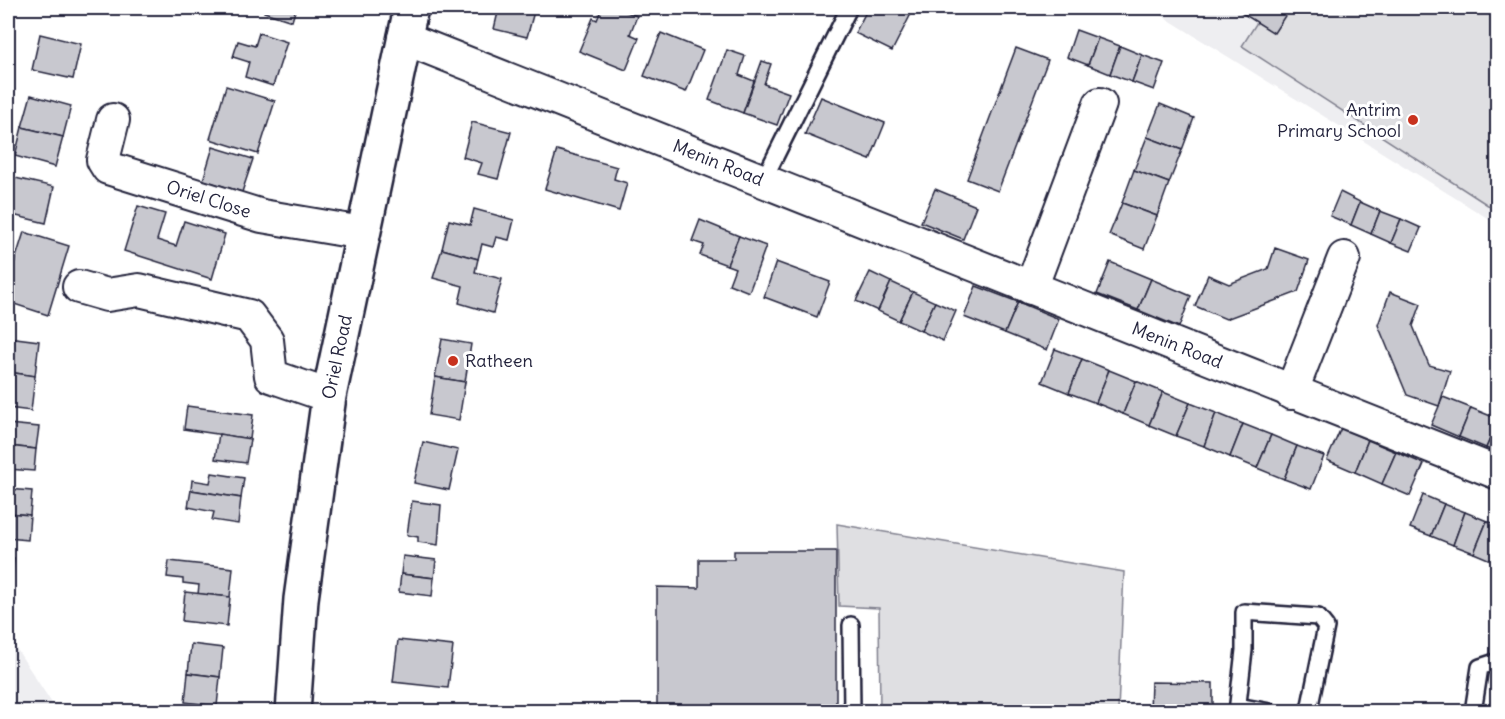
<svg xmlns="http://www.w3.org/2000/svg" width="1505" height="719" font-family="Delius,sans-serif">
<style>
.built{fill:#eeeef1}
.green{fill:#dfdfe2;stroke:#80808e;stroke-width:1.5}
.building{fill:#c8c8cf;stroke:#22223b;stroke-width:1.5}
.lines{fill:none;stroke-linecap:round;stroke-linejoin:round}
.service-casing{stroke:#22223b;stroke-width:20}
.minor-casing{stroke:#22223b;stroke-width:36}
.tertiary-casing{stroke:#22223b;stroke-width:38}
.service{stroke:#fff;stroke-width:15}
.minor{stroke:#fff;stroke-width:32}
.tertiary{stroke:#fff;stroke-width:33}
.poi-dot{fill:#c8321e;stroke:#fff;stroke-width:2}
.labels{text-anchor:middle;stroke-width:6;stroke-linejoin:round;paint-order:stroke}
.poi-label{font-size:18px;fill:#22223b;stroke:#fff;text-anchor:end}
.street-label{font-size:18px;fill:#22223b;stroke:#fff}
</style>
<rect width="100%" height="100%" fill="#fff"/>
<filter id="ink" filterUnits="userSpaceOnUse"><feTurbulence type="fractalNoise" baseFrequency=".0167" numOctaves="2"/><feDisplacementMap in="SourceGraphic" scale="12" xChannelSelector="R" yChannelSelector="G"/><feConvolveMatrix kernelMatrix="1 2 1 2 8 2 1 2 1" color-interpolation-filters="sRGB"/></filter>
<g filter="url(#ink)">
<!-- built -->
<g class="built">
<polygon points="1166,8 1497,8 1497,224 1161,15"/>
<polygon points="8,648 16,648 57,711 8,711"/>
</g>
<!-- green -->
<g class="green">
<polygon points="1266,8 1497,8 1497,211 1242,46"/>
<polygon points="837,524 1124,572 1118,711 880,711 879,608 839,606"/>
</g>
<!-- building -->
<g class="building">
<polygon points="265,8 296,8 292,21 264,12"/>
<polygon points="499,8 535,8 527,37 494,29"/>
<polygon points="602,8 617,8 637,16 630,34 639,38 626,70 579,51 593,18 597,20"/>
<polygon points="868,8 914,8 892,51 855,33"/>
<polygon points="1234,8 1290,8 1274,33"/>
<polygon points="1076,30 1098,38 1088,65 1067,57"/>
<polygon points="259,33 287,42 273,86 245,77 249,62 233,57 238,41 255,46"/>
<polygon points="661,33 703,50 686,92 644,76"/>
<polygon points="40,34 81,44 73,79 32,70"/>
<polygon points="1098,38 1120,46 1110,74 1088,65"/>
<polygon points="1120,46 1142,55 1132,82 1110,74"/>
<polygon points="1016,48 1048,60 998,191 967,179"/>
<polygon points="727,50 745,56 739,75 754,81 743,113 709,100"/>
<polygon points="1142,55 1164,63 1154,90 1132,82"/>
<polygon points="762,61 771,64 764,84 789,93 777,125 743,113"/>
<polygon points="226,86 275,101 258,154 210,139"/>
<polygon points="31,95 71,106 63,137 22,127"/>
<polygon points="821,97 885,123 870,160 805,134"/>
<polygon points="1160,104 1194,118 1182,150 1147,137"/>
<polygon points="472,122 511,132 498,179 478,174 482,163 463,157"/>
<polygon points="22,127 63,137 55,167 15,156"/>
<polygon points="1147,137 1182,150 1169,183 1134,170"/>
<polygon points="213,147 253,159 242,192 203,180"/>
<polygon points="557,150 617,167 614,179 627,183 619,211 545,189"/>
<polygon points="1134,170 1169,183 1157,216 1122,203"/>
<polygon points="11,177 54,187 46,223 8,214"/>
<polygon points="935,189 976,206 963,239 921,222"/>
<polygon points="1340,192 1360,202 1351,225 1330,216"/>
<polygon points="1360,202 1380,211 1371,234 1351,225"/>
<polygon points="1122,203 1157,216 1144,249 1109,235"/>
<polygon points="138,206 165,214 157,240 176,246 184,221 225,234 212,279 124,251"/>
<polygon points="474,209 514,220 509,240 496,237 493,247 482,244 478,259 442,249 449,220 470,225"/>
<polygon points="1380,211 1401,219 1391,243 1371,234"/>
<polygon points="1401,219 1421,228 1411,251 1391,243"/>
<polygon points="700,220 739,236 727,265 700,255 704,245 692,241"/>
<polygon points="24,232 69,246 48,315 8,302 8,266 13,267"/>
<polygon points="739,236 766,246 749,292 729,284 735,268 727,265"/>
<polygon points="1275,248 1309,260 1298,292 1226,319 1195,306 1208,275 1229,284 1268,269"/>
<polygon points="442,249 478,259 475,272 502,279 493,313 459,303 463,286 433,278"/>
<polygon points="776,262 830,282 817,317 764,297"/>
<polygon points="1110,262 1151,279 1138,310 1097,294"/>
<polygon points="870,272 891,282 878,311 856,301"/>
<polygon points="1151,279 1191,296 1179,327 1138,310"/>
<polygon points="891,282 913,292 899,321 878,311"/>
<polygon points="976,286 1018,302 1005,333 964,317"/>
<polygon points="913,292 935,302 921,331 899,321"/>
<polygon points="1390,292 1421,304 1413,326 1429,365 1450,371 1439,406 1407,395 1378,325"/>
<polygon points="935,302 956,311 943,341 921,331"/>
<polygon points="1018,302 1059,319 1047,350 1005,333"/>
<polygon points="8,337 39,341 35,376 8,372"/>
<polygon points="442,339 471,344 465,382 435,377"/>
<polygon points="1055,349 1082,359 1069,393 1042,382"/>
<polygon points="1082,359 1109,370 1096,403 1069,393"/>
<polygon points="1109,370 1136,381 1123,414 1096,403"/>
<polygon points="8,372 35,376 31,411 8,408"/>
<polygon points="435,377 465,382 459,420 429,415"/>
<polygon points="1136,381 1163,392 1149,425 1123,414"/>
<polygon points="1163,392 1190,403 1176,436 1149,425"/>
<polygon points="1443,397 1471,408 1459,437 1431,425"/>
<polygon points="1190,403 1216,413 1204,446 1176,436"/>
<polygon points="187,406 253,415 250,439 184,429"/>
<polygon points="1471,408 1498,419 1486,448 1459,437"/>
<polygon points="1216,413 1243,424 1230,457 1204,446"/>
<polygon points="1498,422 1498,453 1486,448"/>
<polygon points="8,424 39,427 36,449 8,446"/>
<polygon points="1243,424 1271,435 1257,468 1230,457"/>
<polygon points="1341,428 1368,440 1355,472 1327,460"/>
<polygon points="219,434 250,439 246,463 215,459"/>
<polygon points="1271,435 1297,446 1284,479 1257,468"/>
<polygon points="1368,440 1396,452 1382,484 1355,472"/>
<polygon points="423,442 458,450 449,490 414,483"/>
<polygon points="8,446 36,449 34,471 8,469"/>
<polygon points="1297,446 1324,456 1311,489 1284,479"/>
<polygon points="1396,452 1424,464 1410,496 1382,484"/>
<polygon points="212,473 244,478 241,498 191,490 192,480 210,483"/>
<polygon points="8,489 32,491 30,515 8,513"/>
<polygon points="191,490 241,498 238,524 212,520 214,512 188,507"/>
<polygon points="1423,495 1444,504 1431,536 1410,528"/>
<polygon points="412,501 441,505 438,545 418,542 418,537 407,535"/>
<polygon points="1444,504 1465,512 1453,545 1431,536"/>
<polygon points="1465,512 1487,521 1474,553 1453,545"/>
<polygon points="8,513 30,515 28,540 8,538"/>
<polygon points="1487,521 1498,525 1495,562 1474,553"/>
<polygon points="734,551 836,551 836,712 657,712 657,587 699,588 699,559 734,559"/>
<polygon points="403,556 436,560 434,578 401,574"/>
<polygon points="8,558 14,558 12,580 8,580"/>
<polygon points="169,561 233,568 230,597 198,594 199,585 183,583 183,579 167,577"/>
<polygon points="401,574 434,578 432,596 399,592"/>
<polygon points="8,580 12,580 8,623"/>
<polygon points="185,592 230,597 227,626 182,621"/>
<polygon points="398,640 453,646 448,688 393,682"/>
<polygon points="191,644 223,648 220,677 188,673"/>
<polygon points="188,673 220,677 217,706 185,702"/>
<polygon points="1151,682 1213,683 1213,712 1150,712"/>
</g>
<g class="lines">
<!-- service casing -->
<g class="service-casing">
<g id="service">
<polyline points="763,181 849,8"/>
<polyline points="851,625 852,712"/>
<polyline points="1238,706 1270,712"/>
<polyline points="1237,712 1244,650 1244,612 1318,617 1326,627 1309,710 1306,712"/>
<polyline points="1473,712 1480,667 1498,661"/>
</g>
</g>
<!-- minor casing -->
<g class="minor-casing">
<g id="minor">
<path id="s1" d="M404,38L1498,473"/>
<path id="s2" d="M113,120L103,160L108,168L262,216L362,233"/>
<polyline points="79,287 107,295 139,290 249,316 267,340 271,376 329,396"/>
<polyline points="1031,288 1100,104"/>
<polyline points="1291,393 1344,258"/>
</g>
</g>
<!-- tertiary casing -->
<g class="tertiary-casing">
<g id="tertiary">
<path id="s3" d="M293,712L301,599L329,396L411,8"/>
</g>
</g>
<!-- service -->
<use href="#service" class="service"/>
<!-- minor -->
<use href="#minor" class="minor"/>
<!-- tertiary -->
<use href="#tertiary" class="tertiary"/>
</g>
</g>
<!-- markers -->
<g class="poi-dot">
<circle cx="1413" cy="120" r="6"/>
<circle cx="453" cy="361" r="6"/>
</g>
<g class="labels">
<!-- poi labels -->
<g class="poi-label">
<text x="1401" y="116">Antrim<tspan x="1401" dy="21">Primary School</tspan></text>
<text x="465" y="367" text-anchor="start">Ratheen</text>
</g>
<!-- street labels -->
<g class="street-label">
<text dy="6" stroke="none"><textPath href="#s1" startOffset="338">Menin Road</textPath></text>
<text dy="6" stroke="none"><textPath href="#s2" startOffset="156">Oriel Close</textPath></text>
<text dy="6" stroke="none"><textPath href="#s1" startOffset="832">Menin Road</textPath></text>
<text dy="6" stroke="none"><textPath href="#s3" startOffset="358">Oriel Road</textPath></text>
</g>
</g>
<!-- margin -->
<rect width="1505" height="719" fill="none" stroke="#fff" stroke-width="30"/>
<rect x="15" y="15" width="1475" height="689" fill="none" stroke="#22223b" stroke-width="2" filter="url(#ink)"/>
</svg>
